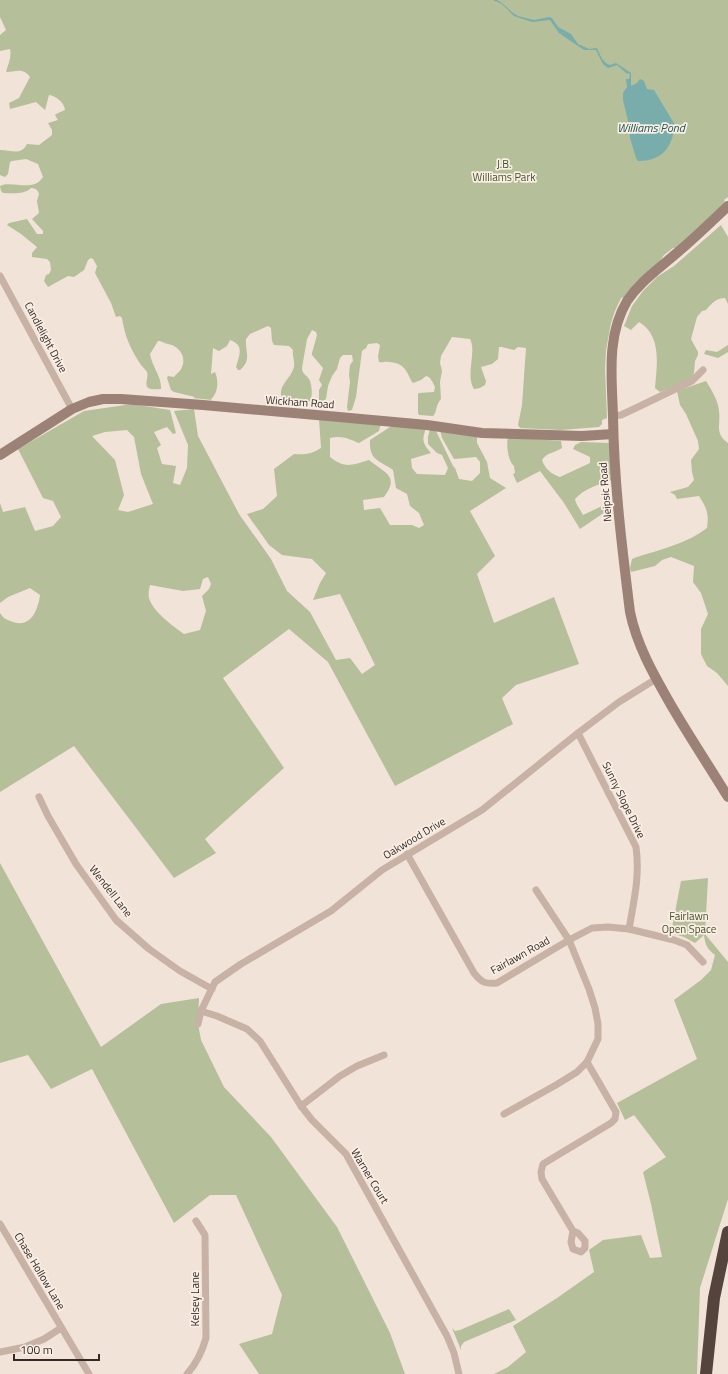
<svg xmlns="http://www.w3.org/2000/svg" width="728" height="1374" font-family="'Titillium Web',sans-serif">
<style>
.green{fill:#b5bf99;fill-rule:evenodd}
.water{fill:#78adab}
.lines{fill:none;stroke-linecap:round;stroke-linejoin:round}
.street{stroke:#c8b2a5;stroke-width:7}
.secondary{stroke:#9c8176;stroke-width:10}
.highway{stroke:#55433d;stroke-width:12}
.labels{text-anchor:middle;stroke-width:3.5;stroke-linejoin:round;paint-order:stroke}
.park-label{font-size:11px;fill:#46522a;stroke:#f9eee4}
.street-label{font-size:11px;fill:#342926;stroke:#f9eee4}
.water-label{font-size:12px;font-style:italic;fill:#1c5454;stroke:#f9eee4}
</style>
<rect width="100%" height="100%" fill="#f1e3d8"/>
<!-- green -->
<g class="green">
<path d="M0,0H728V197L724,200L725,202L709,219L676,248H673L664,255L658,264L625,297L621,298L615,311L611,323L606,350L605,369L607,418L602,420V424L599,427L561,430L520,428L518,425L522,405L526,348L518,347L514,350L502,347H499L498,359L492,364L481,367L486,381L485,385L480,388L474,389C465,375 477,352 470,339L452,337L441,356L440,363L442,371L440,382L441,399C435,406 437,413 433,416L419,415L418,413V394L419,393L434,392L435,387C433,383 431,377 426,376L421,380L413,383L412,382C406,370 404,363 389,362C385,361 383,363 379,362L378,357L380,345L377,343L368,344L366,348L362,351L356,397L352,410L348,411L347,407L350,382L349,375L350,365L353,361L352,355H343L340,358L337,369L332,376L328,386L326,399L321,403H319V390L322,385L319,380L323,368L312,355V353L317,335L316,332L312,330L307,339L302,368C302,375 308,375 310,381C312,387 313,398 309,402L294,405L281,395C280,385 288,380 292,372C297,363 292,359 293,350L289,346L274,345L272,341L271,328L268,326L250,334L246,339C245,352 252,360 240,370H238L236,367C239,356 245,345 230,340L227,346L219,351L213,348L211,374L215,372C219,380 218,394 211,399L212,400L193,398L195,397L174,392L171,390L167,378L168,376L174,377C176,374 181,371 182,367C186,358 181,349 172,345C168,344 164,343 160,341H158L150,354C152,367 162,377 161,389C157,389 151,390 148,388C144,383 149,377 147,372C145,369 143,367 141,365C130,348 125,337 122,318L120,316L116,317L111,303L95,273L97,266L93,259L91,258L88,260L84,270L74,277L68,276L48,287L44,281L46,275L49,274L51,270L50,262L47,259L32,257V253L37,247L21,234L7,225L9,223L27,219L37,234H43V231L32,219L39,213L37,201L39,194C38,190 35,188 31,188C24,195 12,193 3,193L1,191L0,186C12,180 33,193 43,177L38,164L26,159L12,161L10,162L8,174L5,177L0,175V150C11,150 21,156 27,144L39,145L52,135V130L48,123L58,120L55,115L56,114L65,110C64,102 56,96 49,95L45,110L36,102L10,109L9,103L19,98L30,77C23,67 15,72 6,72C8,64 12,57 10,49L0,51V35L6,30L0,17Z"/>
<path d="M721,225L728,237V304L725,298C716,298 712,303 706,310L702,311L697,317L691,339L698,352V355L695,361L694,373L692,377L681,384L660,392L655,388C657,364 662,336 639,322L631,330L624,326L632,306L643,291L657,277L674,266Z"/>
<polygon points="728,345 728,352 718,358 704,354 706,350 717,352"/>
<path d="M706,381C712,391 718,400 719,411C721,424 714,433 728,443V686L717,673L707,666L701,654V629L708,614L701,593L693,582L694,566L671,557L662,560L655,566L631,572L630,568L632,559L637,557C659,550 688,543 707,528C709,514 707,508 699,496L677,499L675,495L670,492L688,487L694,480L692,472L691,460L699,449L698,441L686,414L680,405L677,391Z"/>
<path d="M132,404L170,410L176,433L173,434L167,427L154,432L161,445L157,448L162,464L176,466L173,483L180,485L187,468L188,445L174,411L194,409L198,436L239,514L271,559L287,591L310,612L336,660L350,658L362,674L375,665L340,594L313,600L320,583L326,573L312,559L282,555L269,545L247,514L263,509L277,496L274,469L294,454C304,455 312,454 321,448L319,419L381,423L379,431L359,443C349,439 342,435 330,438V457C345,469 352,465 369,460C385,473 400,476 384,497L363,500L364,510L380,508L390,525H412L419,528L424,525L419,513L410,506L407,494L396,488L393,470C379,460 369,461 370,440L393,425L426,428C422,440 422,443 431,453L411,459L412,468L417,474L445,475L448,468L442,455L437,453L428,444V437L430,429H435L453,466L455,468L459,479L472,481L480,473V462L476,457L454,459L442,438L440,430L477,435V443L487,462L490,478L506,488L470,511L495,556L477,574L494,623L554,597L579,664L516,685L502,698L513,724L395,786L328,662L289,629L223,678L284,768L205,839L216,853L174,878L74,746L0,792V613C4,619 7,620 13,622C31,628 38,610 40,595L30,588L8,597L0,603V503L3,512L25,507L35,531L53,526L61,517L53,501L43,498L18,449L84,411ZM127,430L134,437L141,474L153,504L128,512L118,510L124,495L115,460L92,436L105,432ZM208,577L211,584L209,589L202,596L206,611L200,630L184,634C173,626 153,612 149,598C148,594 149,589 150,585L183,591L200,589L203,579Z"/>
<path d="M508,437L561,441L562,448C555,453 547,452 542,460C545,469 551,474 560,477L590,463V457L573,449L575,445L581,442L610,443L612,480C598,485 585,488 575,499C576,505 580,509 583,515L602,506L608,510L580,529L564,503L540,471L517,483L513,474L515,473L514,466C508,461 506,445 508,437Z"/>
<polygon points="0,863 101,1047 161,1004 199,998 198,1024 201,1040 224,1087 271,1137 337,1227 390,1333 405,1374 259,1374 239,1344 272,1334 282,1295 236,1195 210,1195 174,1223 92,1069 51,1089 28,1055 0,1063"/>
<path d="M708,878L705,934L728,962V1199L700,1288L697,1374H494L508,1367L526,1352L513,1326L557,1298L594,1272L589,1250L603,1240L641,1235L650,1258L662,1257L651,1204L643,1172L666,1157L634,1115L625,1120L617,1103L697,1059L674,1000L701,980L711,970L715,955C707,949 705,944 704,935L695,943L684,937L671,933L681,881Z"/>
<polygon points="509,1309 516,1320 464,1342 461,1346 461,1350 452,1328 455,1331 460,1330"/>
</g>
<!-- water -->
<path class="water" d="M493,0H497L502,3L513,13L518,16L534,20L549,17L552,18L558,27L571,34L578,44L589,49L597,48C600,55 603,63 610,65L616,63L631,73V86L637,83L640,79L644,81L647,89L654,90L675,125C672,148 662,161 638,161L636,158L630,138L629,125L623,100V93L627,87L626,79H629L630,74L626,73L617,65L608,68L603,64L596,50H584L575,44L559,33L550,20L532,22L514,16L502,4Z"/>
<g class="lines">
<!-- street -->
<g class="street">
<polyline points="0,276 72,409"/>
<polyline points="613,416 621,415 638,407 692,381 703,370"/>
<path d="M578,733L636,847C640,876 634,900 629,929"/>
<polyline points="39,797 48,816 76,864 116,920 149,949 180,971 212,989"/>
<path d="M407,854L474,973C482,983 485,984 497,983L569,940L592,928L608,927L629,929L674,940L687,945L703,962"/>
<polyline points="201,1011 217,1016 247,1029 260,1041 301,1106 312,1120 346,1154 447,1336 454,1353 459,1374"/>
<polyline points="198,1024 201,1011 215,982 241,964 331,911 382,870 482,810 578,733 619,702 656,679"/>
<polyline points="301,1106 340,1076 357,1066 384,1055"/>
<polyline points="504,1114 556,1085 577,1072 587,1062 598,1039 598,1024 595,1008 589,989 569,940 536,890"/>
<polyline points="0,1224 89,1374"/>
<polyline points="573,1231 578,1233 585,1241 585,1248 581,1252 573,1249 571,1242 573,1231 542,1179 541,1172 543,1164 611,1123 615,1119 616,1112 587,1062"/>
<polyline points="0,1352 25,1347 44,1339 61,1328"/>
<path d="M187,1374C197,1363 202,1352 206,1338L205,1235L196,1221"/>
</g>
<!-- secondary -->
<g class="secondary">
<path d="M728,206C710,223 692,241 672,257C656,271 639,283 627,301C606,336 612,378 613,417C614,482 622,548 630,612C637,646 654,675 671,705C689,736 709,766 728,797"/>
<polyline points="0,455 72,409 89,402 103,399 121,399 203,405 339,417 427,425 482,433 582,436 613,434"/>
</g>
<!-- highway -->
<polyline class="highway" points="706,1374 714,1298 728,1232"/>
</g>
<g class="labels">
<!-- park labels -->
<g class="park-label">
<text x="504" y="168">J.B.<tspan x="504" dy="13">Williams Park</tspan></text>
<text x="689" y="920">Fairlawn<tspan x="689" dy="13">Open Space</tspan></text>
</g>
<!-- street labels -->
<g class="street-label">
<text transform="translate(46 337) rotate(62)" y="4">Candlelight Drive</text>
<text transform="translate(300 402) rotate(4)" y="4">Wickham Road</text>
<text transform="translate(605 492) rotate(-95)" y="4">Neipsic Road</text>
<text transform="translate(624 800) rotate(64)" y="4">Sunny Slope Drive</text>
<text transform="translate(414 838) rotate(-31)" y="4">Oakwood Drive</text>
<text transform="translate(111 891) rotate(52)" y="4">Wendell Lane</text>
<text transform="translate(520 955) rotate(-29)" y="4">Fairlawn Road</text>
<text transform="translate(370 1176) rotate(59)" y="4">Warner Court</text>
<text transform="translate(40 1271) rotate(59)" y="4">Chase Hollow Lane</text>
<text transform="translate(195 1299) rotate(-90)" y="4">Kelsey Lane</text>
</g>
<!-- water labels -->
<g class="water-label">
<text x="651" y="132">Williams Pond</text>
</g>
</g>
<!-- scale -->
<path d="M14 1354v6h85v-6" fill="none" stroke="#342926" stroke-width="2"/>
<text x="20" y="1354" font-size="12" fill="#342926" stroke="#f9eee4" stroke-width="3" paint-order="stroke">100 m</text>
</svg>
